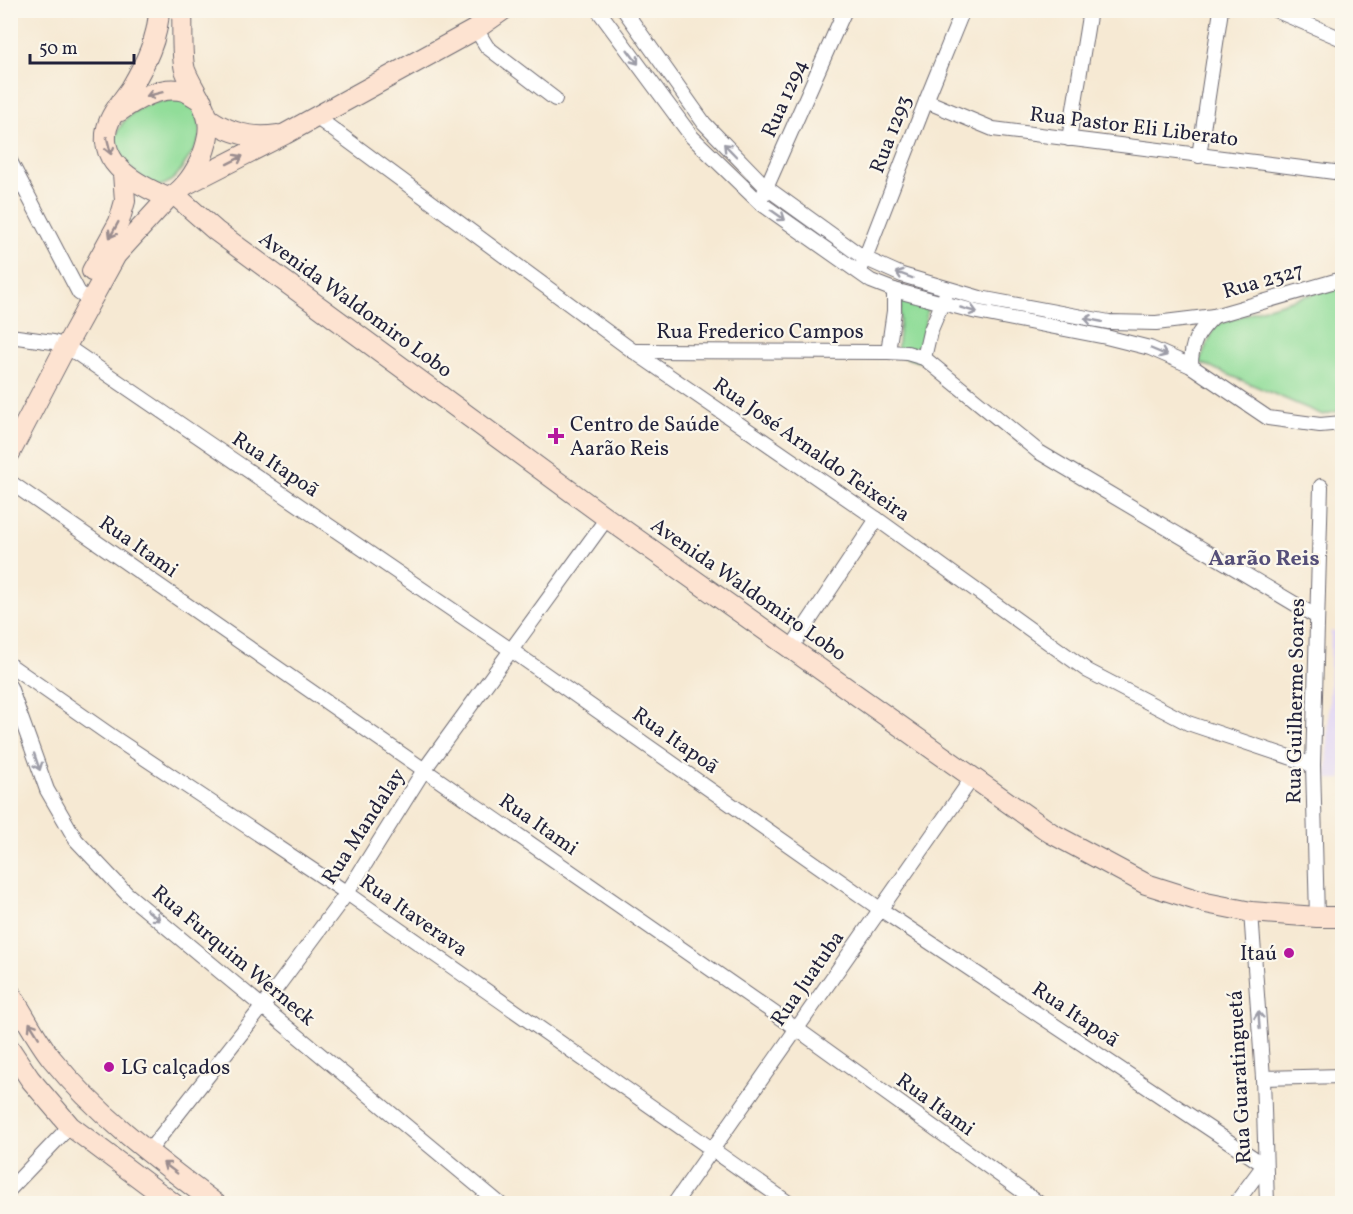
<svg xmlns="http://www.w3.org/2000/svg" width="1353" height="1214" font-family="Vollkorn,serif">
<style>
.built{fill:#e0d4f4}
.green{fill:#91dd99;stroke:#5a806a;stroke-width:1.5}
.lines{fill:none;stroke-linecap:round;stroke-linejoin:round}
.street-casing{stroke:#6c6870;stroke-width:16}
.secondary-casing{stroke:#6c6870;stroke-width:22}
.street{stroke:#fff;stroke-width:14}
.secondary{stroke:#fde3d1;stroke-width:20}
.oneway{stroke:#9c9ca7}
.oneway2{stroke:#9a8c8e}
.poi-dot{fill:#b5179e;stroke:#fbf7ec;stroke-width:2}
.labels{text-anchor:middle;stroke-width:4.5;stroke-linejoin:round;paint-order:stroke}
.street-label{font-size:21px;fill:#22223b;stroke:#fbf7ec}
.poi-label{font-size:21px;fill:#22223b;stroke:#fbf7ec;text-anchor:start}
.neighbourhood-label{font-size:22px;font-weight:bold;fill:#554f79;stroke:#fbf7ec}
</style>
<rect width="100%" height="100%" fill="#fbf7ec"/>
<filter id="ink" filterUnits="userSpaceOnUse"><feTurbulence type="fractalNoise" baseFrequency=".0167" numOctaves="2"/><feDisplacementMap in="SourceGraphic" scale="12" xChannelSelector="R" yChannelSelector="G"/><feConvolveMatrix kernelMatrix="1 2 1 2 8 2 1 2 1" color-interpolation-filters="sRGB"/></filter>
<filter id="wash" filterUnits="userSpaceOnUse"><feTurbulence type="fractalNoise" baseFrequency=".008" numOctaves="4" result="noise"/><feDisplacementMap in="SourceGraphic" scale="24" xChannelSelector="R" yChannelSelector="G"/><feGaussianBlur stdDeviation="1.35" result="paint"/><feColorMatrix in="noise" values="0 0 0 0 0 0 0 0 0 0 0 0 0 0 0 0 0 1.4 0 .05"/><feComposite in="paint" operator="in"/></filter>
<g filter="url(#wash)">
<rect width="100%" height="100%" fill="#f6e9d3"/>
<!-- built -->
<polygon class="built" points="1331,631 1342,632 1342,779 1327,779"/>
<!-- green -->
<g class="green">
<path d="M176,99L187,100L196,107C203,133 203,139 186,162C180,172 172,184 159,186C149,187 142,179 136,173C131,168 124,163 119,157C106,139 124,117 140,108C151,103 164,100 176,99Z"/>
<polygon points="1342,285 1342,410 1323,415 1199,362 1216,325 1255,311"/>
<polygon points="902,296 928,305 919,362 897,355"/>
</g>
</g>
<g filter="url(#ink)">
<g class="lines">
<!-- street casing -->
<g class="street-casing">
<g id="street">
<polyline points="598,10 692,137 759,202 871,281 894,290 977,312 1106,337 1150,348 1191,366 1268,418 1320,425 1342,423"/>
<polyline points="624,10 704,123 767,188 864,258 902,275 980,298 1109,322 1156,323 1214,316 1342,279"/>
<polyline points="1275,10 1342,39"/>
<polyline points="476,29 487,47 555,99"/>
<polyline points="926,101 993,129 1342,173"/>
<polyline points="316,117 633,351 877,519 1088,671 1188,723 1313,765"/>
<polyline points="1069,139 1090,10"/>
<polyline points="1199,156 1221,10"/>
<polyline points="10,161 79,293 90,300"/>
<polyline points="763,195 845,10"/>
<polyline points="862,266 926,101 963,10"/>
<polyline points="10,336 53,342 66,346 511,650 880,909 1264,1165 1235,1204"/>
<polyline points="633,351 888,352 907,353 924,358 1039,452 1317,617"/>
<polyline points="888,352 894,311 894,290"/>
<polyline points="924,358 930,332 946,294"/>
<path d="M1191,366C1191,342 1197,333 1214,316"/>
<polyline points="10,482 797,1029 1040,1204"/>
<polyline points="791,648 877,519"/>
<polyline points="10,665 113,737 347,893 790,1204"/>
<polyline points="10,687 47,790 76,840 127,894 500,1204"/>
<polyline points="1251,912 1263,1078 1267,1204"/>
<polyline points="1317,917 1313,765 1321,486"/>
<polyline points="1263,1078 1342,1076"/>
<polyline points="148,1152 263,1006 347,893 424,770 607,518"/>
<polyline points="10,1189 70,1126"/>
<polyline points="674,1204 973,777"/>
</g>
</g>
<!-- secondary casing -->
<g class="secondary-casing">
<g id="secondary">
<path d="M159,10C158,39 145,64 131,88C123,100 111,113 107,128C98,166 141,186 168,198"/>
<path d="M120,111C137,99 162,85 184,91C190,93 196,98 202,101"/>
<path d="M208,118C229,133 252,139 277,135"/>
<polyline points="185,185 285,134 476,29 503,10"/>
<polyline points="175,195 216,231 607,518 1051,833 1146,884 1206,903 1251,912 1317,917 1342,917"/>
<polyline points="92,271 119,222 125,201 123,173"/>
<path d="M10,453L66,346L116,255L168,198C192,188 215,140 207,116C202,99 191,86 185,70C181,57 183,26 182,10"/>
<path d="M10,993C24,1014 36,1039 52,1059C98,1116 158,1160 216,1204"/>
<polyline points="10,1049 30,1079 70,1126 174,1204"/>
</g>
</g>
<!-- street -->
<use href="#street" class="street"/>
<!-- secondary -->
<use href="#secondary" class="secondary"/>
</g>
<!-- one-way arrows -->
<defs><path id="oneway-shaft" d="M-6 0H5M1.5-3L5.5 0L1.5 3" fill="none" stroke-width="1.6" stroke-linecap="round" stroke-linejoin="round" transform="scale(1.5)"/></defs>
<g class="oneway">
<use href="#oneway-shaft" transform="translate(633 57) rotate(53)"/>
<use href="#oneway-shaft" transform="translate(730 150) rotate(-134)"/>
<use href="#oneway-shaft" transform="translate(778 215) rotate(35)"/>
<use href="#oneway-shaft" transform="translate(904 275) rotate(-160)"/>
<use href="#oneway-shaft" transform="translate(969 310) rotate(16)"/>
<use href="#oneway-shaft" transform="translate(1093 320) rotate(-169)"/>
<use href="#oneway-shaft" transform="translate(1159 352) rotate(23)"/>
<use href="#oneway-shaft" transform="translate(37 762) rotate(71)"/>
<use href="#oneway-shaft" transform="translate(153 915) rotate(40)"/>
<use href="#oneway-shaft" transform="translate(1259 1020) rotate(-94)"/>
</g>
<g class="oneway2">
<use href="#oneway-shaft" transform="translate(155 94) rotate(166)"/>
<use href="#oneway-shaft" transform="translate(109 146) rotate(76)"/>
<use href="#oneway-shaft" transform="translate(235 160) rotate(-27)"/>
<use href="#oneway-shaft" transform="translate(114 230) rotate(119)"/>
<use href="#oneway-shaft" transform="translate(34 1030) rotate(-122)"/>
<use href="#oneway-shaft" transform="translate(170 1168) rotate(-143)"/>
</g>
</g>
<!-- markers -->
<g class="poi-dot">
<path d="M553 427h6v6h6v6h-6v6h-6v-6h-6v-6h6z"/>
<circle cx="1289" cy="953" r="6"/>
<circle cx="109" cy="1067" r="6"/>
</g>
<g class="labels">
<!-- street labels -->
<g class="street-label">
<text transform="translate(784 98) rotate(-66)" y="7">Rua 1294</text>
<text transform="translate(1134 126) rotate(7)" y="7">Rua Pastor Eli Liberato</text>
<text transform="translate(890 134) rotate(-69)" y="7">Rua 1293</text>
<text transform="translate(1263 280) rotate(-16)" y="7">Rua 2327</text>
<text transform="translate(356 304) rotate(36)" y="7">Avenida Waldomiro Lobo</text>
<text x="760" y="338">Rua Frederico Campos</text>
<text transform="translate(812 449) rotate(35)" y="7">Rua José Arnaldo Teixeira</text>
<text transform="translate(276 464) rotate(34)" y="7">Rua Itapoã</text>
<text transform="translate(139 546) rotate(35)" y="7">Rua Itami</text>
<text transform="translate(749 589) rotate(35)" y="7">Avenida Waldomiro Lobo</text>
<text transform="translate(1295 701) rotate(-89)" y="7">Rua Guilherme Soares</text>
<text transform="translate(676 740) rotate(35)" y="7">Rua Itapoã</text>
<text transform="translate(539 824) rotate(35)" y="7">Rua Itami</text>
<text transform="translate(363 826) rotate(-57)" y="7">Rua Mandalay</text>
<text transform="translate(414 915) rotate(35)" y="7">Rua Itaverava</text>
<text transform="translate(234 955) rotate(40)" y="7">Rua Furquim Werneck</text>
<text transform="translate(807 978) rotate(-55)" y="7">Rua Juatuba</text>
<text transform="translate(1076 1014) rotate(34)" y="7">Rua Itapoã</text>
<text transform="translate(1239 1077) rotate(-93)" y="7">Rua Guaratinguetá</text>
<text transform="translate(936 1104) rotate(36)" y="7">Rua Itami</text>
</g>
<!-- poi labels -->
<g class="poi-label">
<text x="570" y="431">Centro de Saúde<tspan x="570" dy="24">Aarão Reis</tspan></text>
<text x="1277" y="960" text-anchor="end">Itaú</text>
<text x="121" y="1074">LG calçados</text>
</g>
<!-- neighbourhood labels -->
<g class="neighbourhood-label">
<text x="1264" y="565">Aarão Reis</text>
</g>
</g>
<!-- margin -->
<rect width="1353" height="1214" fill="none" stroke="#fbf7ec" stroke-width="36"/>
<!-- scale -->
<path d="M30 54v9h104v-9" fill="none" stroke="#22223b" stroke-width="3"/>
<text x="39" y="54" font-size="18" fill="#22223b" stroke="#fbf7ec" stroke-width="4.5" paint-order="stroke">50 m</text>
</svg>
